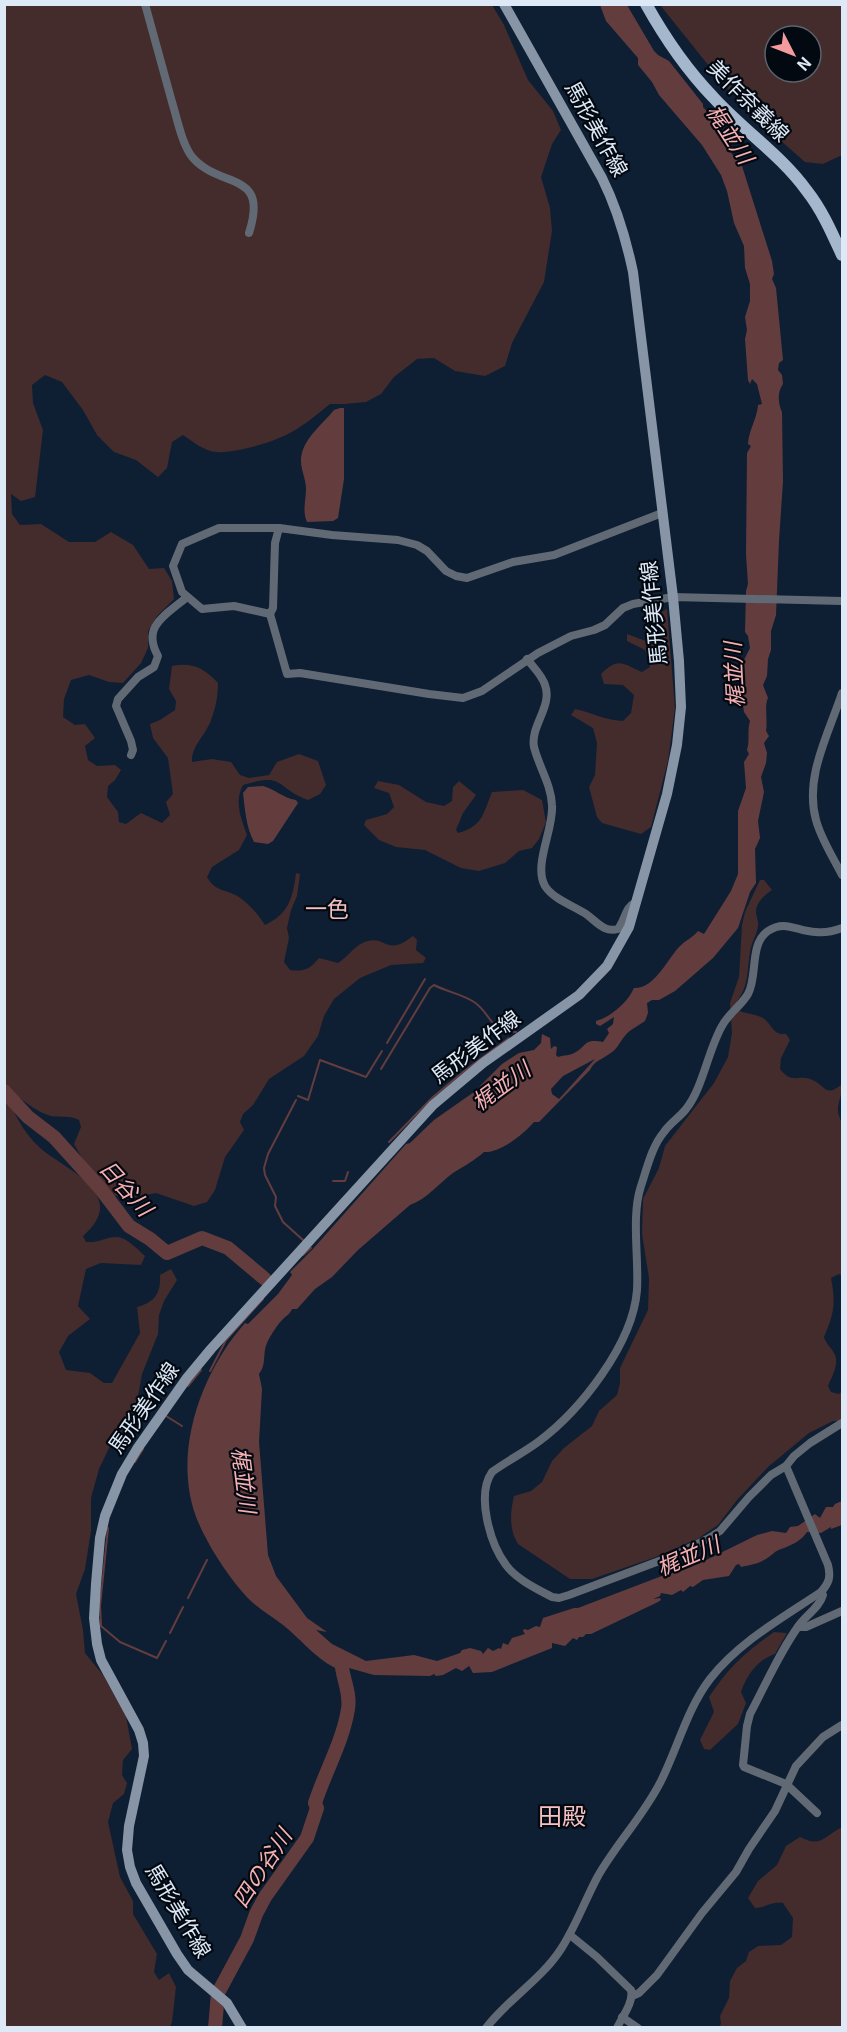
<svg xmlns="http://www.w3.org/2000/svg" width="847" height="2032" font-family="Georgia,'Noto Sans JP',serif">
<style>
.green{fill:#442b2c;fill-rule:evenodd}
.water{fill:#633d3e;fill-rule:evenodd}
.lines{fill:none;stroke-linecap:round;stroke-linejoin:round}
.stream{stroke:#633d3e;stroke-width:2}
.river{stroke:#633d3e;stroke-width:14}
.minor{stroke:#616a74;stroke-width:8}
.secondary{stroke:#8795a6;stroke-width:10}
.primary{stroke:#a4b7cd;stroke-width:12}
.labels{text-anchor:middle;stroke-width:4.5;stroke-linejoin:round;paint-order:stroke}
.street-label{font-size:21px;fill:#dee9f7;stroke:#030911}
.water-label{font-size:22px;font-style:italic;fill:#f7b0b2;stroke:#030911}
.neighbourhood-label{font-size:22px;fill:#f6c1c3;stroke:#030911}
.quarter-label{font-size:24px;fill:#f6c1c3;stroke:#030911}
</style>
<rect width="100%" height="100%" fill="#0e1f33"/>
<!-- green -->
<g class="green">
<path d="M5,5H492L504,25L528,80L553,111L561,130L552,144L541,177L550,208L552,231L544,282L512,343L505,366L485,376L455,371L434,358L417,359L394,377L381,394L366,402L345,404H330C301,428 286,439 248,448C238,450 226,453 216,452C204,451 192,441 183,435L172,442L167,468L158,477L136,460L114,452L97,435L83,410L62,382L45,375L32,385L33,403L43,430L35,497L21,501L11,494L12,514L20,525L41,524L69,542H95L111,532L133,545L149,569L164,568L172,581L174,599L157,616L148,631V648L141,663L123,683L109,682L89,675L71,680L64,699L63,717L75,725L85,724L95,738L85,746L88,760L97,766L115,765L121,770L115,780L108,786L107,797L118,812L119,822L126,824L141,813L162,823L170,815L166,802L173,794L168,758L153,738L150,724L160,720L175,710L176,701L169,689L172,666C192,662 204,668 218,683C218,695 216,708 211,720C206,735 191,746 192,762L212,759L231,762L240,775L249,778L269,775L277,762L299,754L318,761L326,785L320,794L308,800C274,787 285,772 243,785C234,802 241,818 247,835L239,850L212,867L207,877C215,892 226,889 239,897C249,904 258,914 265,925C289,914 293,897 296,873L300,874L297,896L291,910L287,928L289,938L284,962L290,970C304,972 310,969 319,958L338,963C348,957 355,944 368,941C387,936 386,957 413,936L417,940L416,950L426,958L423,963L391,965L360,978L334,999L324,1016L318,1036L304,1056L269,1079L253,1105L243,1114L240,1122L244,1130L225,1157L215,1190L207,1202L194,1206L156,1193L135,1197L116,1196L107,1191L83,1160L74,1144L81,1127L79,1120C70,1115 61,1118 51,1116C39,1113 28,1104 18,1097L9,1099C16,1119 28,1139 45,1152C73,1173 128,1197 83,1236L86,1242C100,1243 106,1237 116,1237C127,1237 137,1249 145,1256L141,1265L101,1263L86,1269L78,1306L90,1319L68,1336L59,1352L66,1370L90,1373L104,1383H112L140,1333L137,1307C155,1302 161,1293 160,1275L171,1269L177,1280L164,1301L159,1315L158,1334L142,1374L137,1402L141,1424L137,1429L124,1431L110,1446L99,1469L91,1498V1531L85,1569L76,1594L83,1630L85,1653L103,1675L126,1716L132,1749L123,1760L122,1775L127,1783L124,1794L113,1803L108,1822L120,1877L133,1901V1914L157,1954L154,1972L159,1980L169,1973L176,1987L172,2022L170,2027L5,2028Z"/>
<path d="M660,5H842V155L823,164L805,162L765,127L725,86ZM775,36H811V72H775Z"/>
<path d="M667,609L675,708L668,761L651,827L641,834L602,823L597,817L589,787L595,775L597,743L593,728L571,715L575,709C594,713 603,720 623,721L631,713L634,695L623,685L604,684L601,674C618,657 622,663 642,672L650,667L645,650L627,641V634L651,643L658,638L661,612Z"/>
<path d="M378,781L399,785L426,802L444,806L452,801L453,787L459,781L476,795L463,813L456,830L458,833C483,826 483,814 492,792L523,790L542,800L546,822L539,839L532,848L519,851L505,863L479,871L461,868L425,850L396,847L379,840L364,825L366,820L387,814L394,807L389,793L374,788Z"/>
<path d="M760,880H764L772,890C765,895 756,902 756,912C756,917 759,921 758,926C757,935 751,943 750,952C747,971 749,986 737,1001L740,1011C747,1014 756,1014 763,1018C773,1025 772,1035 786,1034L790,1040L781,1058L780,1069C792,1084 795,1075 810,1079C826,1084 824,1099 842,1084C842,1103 833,1104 842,1123V1276L839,1274L831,1278C836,1303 834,1314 824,1337C826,1344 831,1347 834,1353C840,1363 832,1376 828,1386L831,1392L839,1394L842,1391V1421H833L809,1433L768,1467L737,1500L718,1525L697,1539L653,1558L592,1579H570L518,1544C509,1530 510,1512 514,1496L531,1491L542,1482L552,1461L564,1448L592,1426L599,1411L617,1395L620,1383V1368L648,1310L649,1278L642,1234L643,1199L659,1168L665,1146L714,1083L728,1057L732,1033L730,1003L739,977L742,925L745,912Z"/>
<path d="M774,1632L787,1633L775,1654C757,1660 747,1675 741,1692L746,1703L738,1724L710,1750L704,1749L700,1740L714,1712L709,1697C729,1667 744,1653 774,1632Z"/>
<path d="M842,1827V2027H719L721,2024L720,2016L729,1998L730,1981L737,1968L746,1961L749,1952L758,1946L781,1945L792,1937L793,1918L783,1903C770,1901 766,1908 755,1908L748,1898L758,1881L777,1865L786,1846L800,1837C821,1848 823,1837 842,1827Z"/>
</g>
<!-- water -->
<g class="water">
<path d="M600,5H627L654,51L658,55L669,61L703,104V107L710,115L711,122L718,126L727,148L742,166L772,261L774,274L772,279L776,288L783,360L779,363L778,370L782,375L783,384C777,392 778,403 782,412L783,481L779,541L776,615L771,631V650L768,659L767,676L763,685L768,698C764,706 768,720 766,731L769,736L764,743L767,753L766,763L761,777L764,792L758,821L760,838L755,849L756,883L750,892L738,928L713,958L675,991L659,1000H652L647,1003L648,1013L645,1021C638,1026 630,1029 624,1037C619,1043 618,1048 612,1052C604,1059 594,1060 590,1070L539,1122H534C524,1134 500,1153 484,1152C474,1161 464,1166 453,1173C439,1183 427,1199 410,1205L358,1250L332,1277L315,1289L297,1309H292C290,1314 287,1315 283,1319C277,1325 270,1336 267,1343C262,1354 267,1364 259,1374L262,1389L259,1442L268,1555L276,1576L307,1618L327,1632L316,1630L332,1644L366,1661L414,1655L437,1661L460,1653L462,1650L470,1648L481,1651L483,1654L488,1648L493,1651L499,1648L501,1649L503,1643L508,1645L512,1638L525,1634L523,1631L524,1629L528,1630L536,1626L540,1627L543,1618L574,1608H578L667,1574C678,1574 687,1565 698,1564L757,1535L772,1531L786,1533L790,1527L798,1526L815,1514L820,1518L826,1507H833L835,1504L842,1501V1525L831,1529V1527L821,1533L807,1532C802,1540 792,1545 784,1548C775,1550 772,1556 764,1560C758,1564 749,1565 741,1567L739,1564L736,1565L729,1576L703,1580L693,1587L690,1586L683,1592L681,1590L672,1595L661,1593L660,1596L653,1599L660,1598L661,1600L658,1602L591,1634H586L583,1637H579L577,1640L573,1638L565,1646L552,1643V1648L492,1672L473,1673L468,1664L469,1666L462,1671L456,1668L443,1675L436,1676L434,1674L430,1676L374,1675L349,1668L344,1671C322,1666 301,1639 283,1625C273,1617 260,1610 251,1601C229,1580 199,1533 192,1504C176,1442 204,1369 245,1323L248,1324L278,1294L292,1275L290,1272L312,1250L406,1144L410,1143L434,1120L474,1092L502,1064L519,1053L534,1050L541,1043L542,1034L550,1038L551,1049L554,1046L557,1047L556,1055L558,1057C563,1055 567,1056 572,1054C588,1047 582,1038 603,1042L609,1033L607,1029L613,1024L614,1017L600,1026L596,1024V1021C611,1017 628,1002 634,988C655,989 667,959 680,946C686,940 692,938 698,931L704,934L731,891L738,874V811L746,788L744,762L749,754L747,750C750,740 747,730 750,721L744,712L742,698L741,666L750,648L748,636L745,632L746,591L748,584L746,554L747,453L751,446L748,444C749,429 757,419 758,405L762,404L757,384L752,379L750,384L748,380L745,339L747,330L745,317L750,301V284L745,268L744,246L734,223L727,191L721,175L702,145L659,95L652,82L638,65V58L606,21ZM595,1059L559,1099L552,1094L551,1089L563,1076Z"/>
<path d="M340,408H344V479L338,518L333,521L307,522C302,511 306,500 306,489C306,479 301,470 301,461C301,440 322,425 334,410Z"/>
<path d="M263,786C275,789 283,798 296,800L298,803L273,841L268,844L254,842C246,827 245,810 243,793L248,787Z"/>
</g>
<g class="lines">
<!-- stream -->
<g class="stream">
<polyline points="387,1043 425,979"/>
<path d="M381,1069L430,988L434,985C447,992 462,994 474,1002C492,1014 488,1031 516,1032"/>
<polyline points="298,1096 308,1100 320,1060 366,1077 382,1051"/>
<polyline points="296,1100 268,1154 264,1168 265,1175 276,1197 275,1206 283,1222 303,1240"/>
<polyline points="389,1142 433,1097 468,1068 509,1038"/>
<polyline points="333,1181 345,1181 348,1172"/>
<polyline points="303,1255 311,1248"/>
<polyline points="210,1371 226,1340 263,1299"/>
<polyline points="188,1386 201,1370"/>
<polyline points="166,1416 182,1426"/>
<polyline points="135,1462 143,1449"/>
<polyline points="108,1528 100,1606 101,1626 120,1642 157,1658 166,1641"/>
<polyline points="188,1598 207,1560"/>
<polyline points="170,1633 183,1607"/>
</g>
<!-- river -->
<g class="river">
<polyline points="4,1091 28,1117 54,1137 100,1188 129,1226 150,1239 167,1253 202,1238 228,1248 265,1279"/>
<path d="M215,2028L218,1993L247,1939L256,1914L265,1897L307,1838L317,1808L315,1803C325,1772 343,1741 348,1709C351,1691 341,1676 341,1658"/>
</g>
<!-- minor -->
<g class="minor">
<path d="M145,4C154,37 163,70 172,102C177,118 182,145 193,158C222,190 269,170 249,233"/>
<polyline points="662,513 554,555 513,562 467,578 456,576 446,571 427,551 417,545 398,540 332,535 279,528 275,543 273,608 270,614 287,674 300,673 429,694 463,698 482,691 538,653 571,636 594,630 605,625 623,608 633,604 673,597 842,601"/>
<polyline points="270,614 234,606 202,609 182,592 173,566 182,544 219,528 279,528"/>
<path d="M527,659C533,667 542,675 545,685C553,706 530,726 534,747C539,767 551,784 552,805C554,829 533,865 545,886C553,899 574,906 586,914C596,921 604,933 618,929C626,919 624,908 636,902"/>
<path d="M842,693C829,733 804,777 816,820C821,839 833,857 842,875"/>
<path d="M131,755L133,750L131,741L116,706L118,699L138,677L154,667L158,656C141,626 166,615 187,597"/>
<path d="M842,928C834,931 824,933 816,932C797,932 786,919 768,931C749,944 758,976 748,994C741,1006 728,1014 722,1026C708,1050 703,1088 686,1109C680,1117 670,1123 664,1132C652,1146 647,1168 641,1186C631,1216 639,1257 637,1290C633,1344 580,1411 538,1442C523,1453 507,1461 492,1472C476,1495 490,1544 506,1565C516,1579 537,1589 552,1597L559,1598L569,1595L675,1555L709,1538L720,1531L749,1497L771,1475L786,1466L794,1456L810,1443L842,1423"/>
<polyline points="798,1627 806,1627 842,1611"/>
<path d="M817,1813L786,1784L744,1767L743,1765L747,1726L750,1714C766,1684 780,1651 800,1624C807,1615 820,1606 823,1595L821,1592"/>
<path d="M570,1935L597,1957L631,1990C634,2002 622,2017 617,2028"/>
<polyline points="632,1996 639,1993 657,1975 702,1913 736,1872 749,1849 775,1811 796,1766 823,1737 842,1725"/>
<polyline points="622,2017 638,2028"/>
<path d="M486,2028C508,1999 541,1980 561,1949C576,1926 585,1900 598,1876C617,1843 644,1815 661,1781C678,1747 687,1709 710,1679C739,1642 782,1618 821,1592C829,1583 831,1577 828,1565L786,1466"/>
</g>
<!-- secondary -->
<path class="secondary" d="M242,2028L227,2003L188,1970L177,1954L136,1883L130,1867L127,1850L129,1826L144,1756L143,1743L139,1730L101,1660L97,1644L94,1618L96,1584L100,1538L105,1516L122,1474L137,1449L187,1378L211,1349L433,1105L483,1063L579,995L607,966L629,927L667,794L677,745L681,707L679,661L673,597L633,272C626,239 617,208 602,178L504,4"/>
<!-- primary -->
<path class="primary" d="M646,4C665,38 686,69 713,97C743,130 781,155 807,191C822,210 832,233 842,255"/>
</g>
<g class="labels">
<!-- street labels -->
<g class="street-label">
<text transform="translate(748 101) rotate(45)" y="7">美作奈義線</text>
<text transform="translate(596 129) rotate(61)" y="7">馬形美作線</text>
<text transform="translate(654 613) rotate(-96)" y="7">馬形美作線</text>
<text transform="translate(476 1047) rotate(-37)" y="7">馬形美作線</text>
<text transform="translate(144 1408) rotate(-55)" y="7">馬形美作線</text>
<text transform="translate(178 1911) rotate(59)" y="7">馬形美作線</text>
</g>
<!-- water labels -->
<g class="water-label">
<text transform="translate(730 134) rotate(57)" y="8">梶並川</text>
<text transform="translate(734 675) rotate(-93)" y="8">梶並川</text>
<text transform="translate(501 1086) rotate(-36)" y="8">梶並川</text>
<text transform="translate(126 1188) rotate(48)" y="8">日谷川</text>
<text transform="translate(244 1480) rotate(83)" y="8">梶並川</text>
<text transform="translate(688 1556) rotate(-23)" y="8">梶並川</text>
<text transform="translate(262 1868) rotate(-57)" y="8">四の谷川</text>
</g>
<!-- neighbourhood labels -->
<g class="neighbourhood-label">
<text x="327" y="917">一色</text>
</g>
<!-- quarter labels -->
<g class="quarter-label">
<text x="562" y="1825">田殿</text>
</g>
</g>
<!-- border -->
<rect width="847" height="2032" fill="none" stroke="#dee9f7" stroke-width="12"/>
<!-- north arrow -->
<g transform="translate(793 54) rotate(132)"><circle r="28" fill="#030911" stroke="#5b636d" stroke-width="1.5"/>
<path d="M0-4.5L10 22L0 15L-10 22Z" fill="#f59b9f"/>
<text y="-9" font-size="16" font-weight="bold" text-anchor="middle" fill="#dee9f7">N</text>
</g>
</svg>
